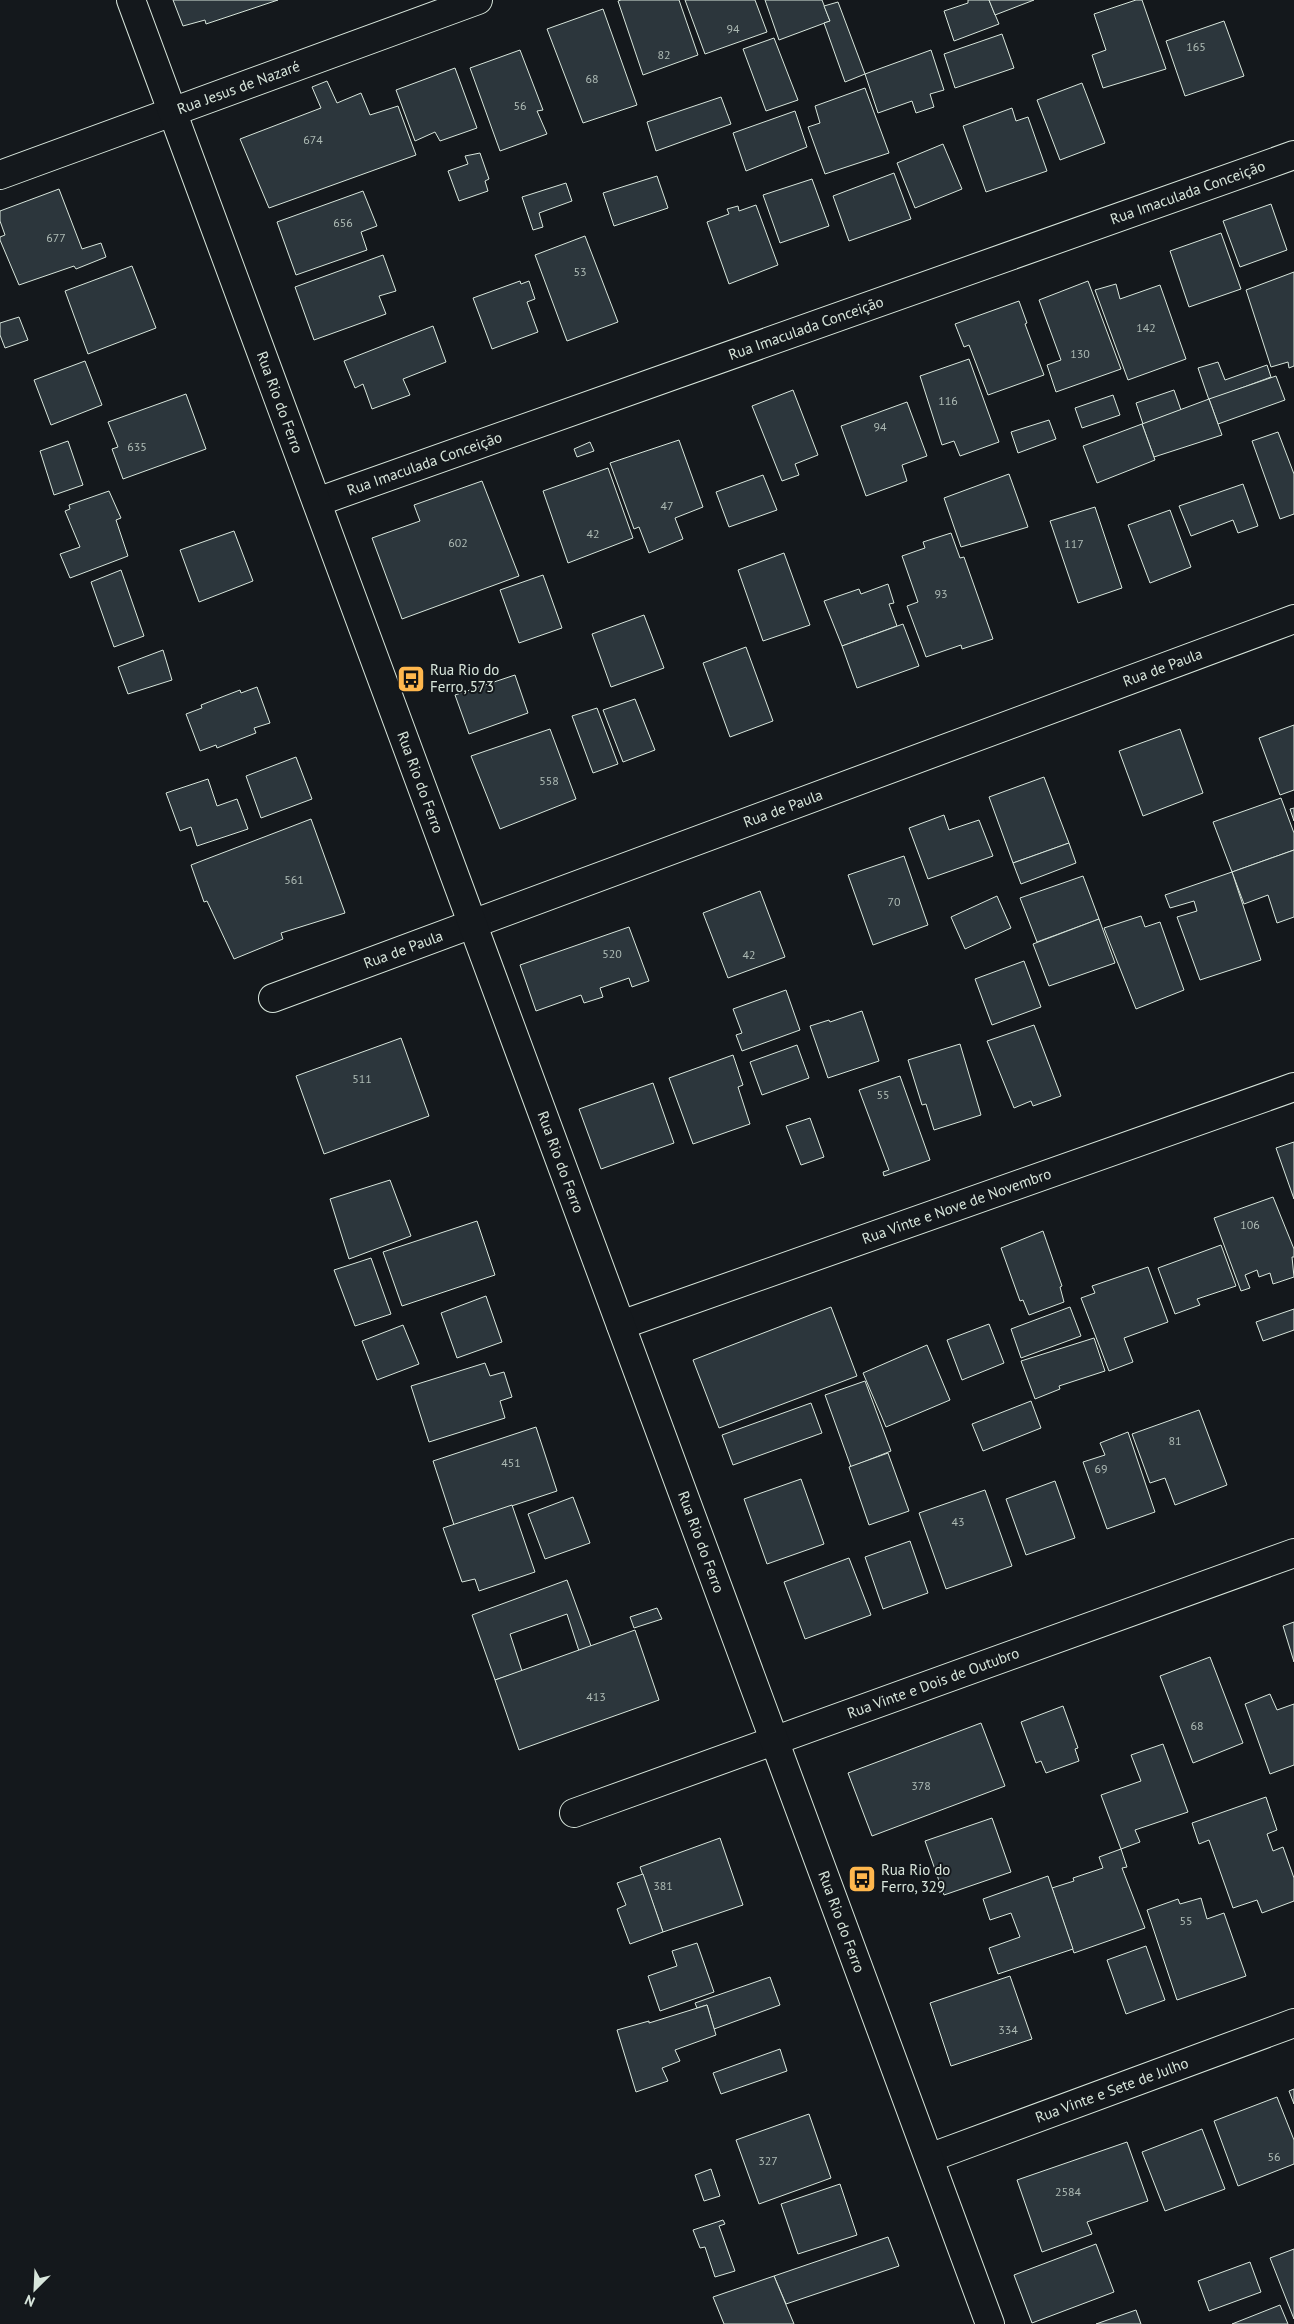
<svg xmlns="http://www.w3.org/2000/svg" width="1294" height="2324" font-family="'PT Sans',sans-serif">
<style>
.building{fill:#2c363c;stroke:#d8e6dc}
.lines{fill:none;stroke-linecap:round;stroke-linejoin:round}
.minor-casing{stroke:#d8e6dc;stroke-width:30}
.tertiary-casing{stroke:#d8e6dc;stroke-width:30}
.minor{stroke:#14181c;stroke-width:28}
.tertiary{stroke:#14181c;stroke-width:28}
.labels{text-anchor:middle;stroke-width:4;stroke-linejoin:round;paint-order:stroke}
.number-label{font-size:12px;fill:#adbab4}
.street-label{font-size:15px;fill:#d8e6dc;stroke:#14181c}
.poi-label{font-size:15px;fill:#d8e6dc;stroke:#14181c;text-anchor:start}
</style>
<rect width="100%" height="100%" fill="#14181c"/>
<!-- building -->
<g class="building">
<polygon points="173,0 278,0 206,24 205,20 183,26"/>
<polygon points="621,0 679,0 698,55 643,75 618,1"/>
<polygon points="685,0 755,0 767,32 705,54"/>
<polygon points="765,0 822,0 830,21 779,40"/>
<polygon points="968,0 989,0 999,24 954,41 944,11 968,3"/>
<polygon points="989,0 1034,0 995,15"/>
<polygon points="1136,0 1142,0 1166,69 1103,88 1092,55 1106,50 1094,14"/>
<polygon points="838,2 865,74 845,82 824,23 830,21 824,6"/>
<polygon points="603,9 637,105 583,123 547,29"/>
<polygon points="1224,21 1244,76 1185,96 1166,41"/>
<polygon points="1002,34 1014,68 955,88 944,54"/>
<polygon points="774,38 798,100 766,111 743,49"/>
<polygon points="520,50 543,110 537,111 547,134 500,151 470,68"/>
<polygon points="931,50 944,90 930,94 934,107 916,113 912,101 878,113 865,74"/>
<polygon points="455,68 477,128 440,141 435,132 415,141 396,90"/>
<polygon points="327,81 337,103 361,93 370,115 398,106 416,155 269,208 240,139 321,108 312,87"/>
<polygon points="1082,83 1105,143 1060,160 1037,100"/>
<polygon points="865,88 889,153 825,174 808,127 820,123 815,106"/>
<polygon points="721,97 731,124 656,151 647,122"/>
<polygon points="1012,108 1016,121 1028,117 1047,171 986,192 963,126"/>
<polygon points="795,111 807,147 746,171 733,133"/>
<polygon points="943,144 962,189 915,208 897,163"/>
<polygon points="480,153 489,179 485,181 488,191 459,201 448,171 468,164 465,156"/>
<polygon points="894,173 911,219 849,241 833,196"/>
<polygon points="657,176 668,208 614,226 603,193"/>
<polygon points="812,179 829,226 780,243 763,195"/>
<polygon points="566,183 572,201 539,213 543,227 533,230 522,197"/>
<polygon points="59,189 82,249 101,243 106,257 76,269 74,266 19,285 0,240 0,237 5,235 0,221 0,211"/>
<polygon points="363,191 377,226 361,232 367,250 296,275 277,222"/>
<polygon points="1271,204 1287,250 1240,267 1223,221"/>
<polygon points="756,205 778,265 729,284 707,222 729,214 727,209 738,206 739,211"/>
<polygon points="1221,233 1241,289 1189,307 1170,251"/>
<polygon points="585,236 618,322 567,341 535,255"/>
<polygon points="383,255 396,291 379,296 386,314 314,340 295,287"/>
<polygon points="132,266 156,328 88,354 65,291"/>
<polygon points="1294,272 1294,366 1289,368 1288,362 1271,367 1246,290"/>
<polygon points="520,281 521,284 529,281 535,299 527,302 538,332 492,349 473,298"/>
<polygon points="1088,281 1121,369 1056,392 1047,365 1061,360 1039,300"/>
<polygon points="1116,284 1120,299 1160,285 1186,359 1128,380 1095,290"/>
<polygon points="1019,301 1027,323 1025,324 1044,375 988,395 969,345 964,347 955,324"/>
<polygon points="19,317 28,340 5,348 0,335 0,323"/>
<polygon points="433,326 446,362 403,379 410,395 372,409 363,384 355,388 344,361"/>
<polygon points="969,359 999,442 960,456 954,441 942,445 920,376"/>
<polygon points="85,361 102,405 51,425 34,380"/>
<polygon points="1218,362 1225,380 1267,365 1271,377 1209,400 1198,368"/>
<polygon points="1276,376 1285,400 1218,424 1209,399"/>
<polygon points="793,390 818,455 795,464 799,475 782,481 752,406"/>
<polygon points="1174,390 1181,410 1143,424 1136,403"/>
<polygon points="186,394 206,449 123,479 112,449 118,447 108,422"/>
<polygon points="1113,395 1120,415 1082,428 1075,408"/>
<polygon points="1209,399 1222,435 1154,457 1142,424"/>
<polygon points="907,402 927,456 902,465 907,481 866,496 841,426"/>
<polygon points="1049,420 1056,439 1018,453 1011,432"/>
<polygon points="1142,424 1155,460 1097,483 1083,446"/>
<polygon points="1278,432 1294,474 1294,514 1280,519 1252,441"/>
<polygon points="679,440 703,507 675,518 683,539 649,553 639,527 634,529 610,463"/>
<polygon points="68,441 83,485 54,495 40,451"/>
<polygon points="590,442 594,451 577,457 574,449"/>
<polygon points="608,468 633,538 568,563 543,491"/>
<polygon points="1009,474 1028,527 961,547 944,498"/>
<polygon points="763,475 777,510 729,527 716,492"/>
<polygon points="482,481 519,576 402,619 372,538 420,521 414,505"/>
<polygon points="1243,484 1258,526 1238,533 1233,520 1191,536 1179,506"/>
<polygon points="109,491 121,518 116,520 128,556 70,578 60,554 80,547 65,511 70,509 69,505"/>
<polygon points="1095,507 1122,588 1078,603 1050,521"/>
<polygon points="1170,510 1191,567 1150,583 1128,525"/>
<polygon points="234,531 253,581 199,602 180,550"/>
<polygon points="951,533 960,558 964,557 993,639 962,649 961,645 926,657 907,606 918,602 902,556 925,548 923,542"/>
<polygon points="784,553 810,625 763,641 738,570"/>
<polygon points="121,570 144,636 114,647 91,582"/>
<polygon points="543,575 562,628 519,643 500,590"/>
<polygon points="888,584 894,603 889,604 897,626 842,646 824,601 859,589 861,594"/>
<polygon points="644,615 664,668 611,687 592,634"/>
<polygon points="903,624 919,666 857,688 842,646"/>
<polygon points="746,647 773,721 730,737 703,663"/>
<polygon points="163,650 172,680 128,694 118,667"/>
<polygon points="515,675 528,713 469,734 455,695"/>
<polygon points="257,687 270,723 254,728 256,733 217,748 216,745 200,751 186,714 202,708 201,705 240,690 241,693"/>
<polygon points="635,699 655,750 623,762 603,710"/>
<polygon points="597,708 618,764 593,773 572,716"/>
<polygon points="1294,725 1294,790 1280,795 1259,738"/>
<polygon points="550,729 576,799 500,829 471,756"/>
<polygon points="1180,729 1203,793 1143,816 1119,751"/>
<polygon points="296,757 312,799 261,818 246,776"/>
<polygon points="1044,777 1069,843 1013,863 989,797"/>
<polygon points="208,779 217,806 237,799 248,829 197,846 191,827 180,831 166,793"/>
<polygon points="1281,798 1294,833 1294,850 1232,872 1213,822"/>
<polygon points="1294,808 1294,821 1290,809"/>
<polygon points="944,815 949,830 979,820 993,856 928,879 909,828"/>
<polygon points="311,819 345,913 281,933 283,939 234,959 207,901 204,902 191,865"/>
<polygon points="1069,843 1076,863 1021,884 1013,863"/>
<polygon points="1294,850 1294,917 1277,923 1268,895 1244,904 1232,872"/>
<polygon points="904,856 928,925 873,945 848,875"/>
<polygon points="1232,872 1261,960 1200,980 1177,917 1197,911 1194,901 1170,908 1165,895"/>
<polygon points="1083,876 1099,919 1037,942 1020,898"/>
<polygon points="760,891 785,957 728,978 703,913"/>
<polygon points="997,896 1011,928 965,949 951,917"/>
<polygon points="1141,916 1145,927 1160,922 1184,990 1136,1009 1104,928"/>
<polygon points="1099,919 1115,963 1049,986 1033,944"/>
<polygon points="629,927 649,981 632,987 629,978 600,988 603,997 584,1003 581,995 536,1011 520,965"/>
<polygon points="1024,961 1041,1007 992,1025 975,979"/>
<polygon points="786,990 800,1030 742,1051 736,1035 742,1033 733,1009"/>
<polygon points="862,1011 879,1061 828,1078 810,1026 829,1020 830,1022"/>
<polygon points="1034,1025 1061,1096 1033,1106 1031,1101 1014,1108 987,1041"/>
<polygon points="401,1038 429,1116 324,1154 296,1076"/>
<polygon points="960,1044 981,1115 934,1130 926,1104 922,1105 908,1060"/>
<polygon points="797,1045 809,1078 762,1095 750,1062"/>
<polygon points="733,1055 743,1085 738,1087 750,1124 693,1144 669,1078"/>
<polygon points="900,1076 930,1160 884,1176 883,1172 889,1170 859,1090"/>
<polygon points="653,1083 674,1143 601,1169 579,1109"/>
<polygon points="810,1118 824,1157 801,1165 786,1126"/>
<polygon points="1294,1142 1294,1199 1276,1148"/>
<polygon points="390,1180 411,1236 349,1259 330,1199"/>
<polygon points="1273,1197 1294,1249 1294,1257 1292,1257 1294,1277 1273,1284 1270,1273 1259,1277 1257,1270 1245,1275 1250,1288 1241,1291 1214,1218"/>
<polygon points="477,1221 495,1275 402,1306 383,1252"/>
<polygon points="1043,1231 1062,1286 1060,1287 1064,1302 1029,1315 1023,1300 1020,1301 1001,1248"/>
<polygon points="1221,1245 1236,1286 1197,1299 1200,1305 1175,1314 1158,1268"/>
<polygon points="371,1258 391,1314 355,1326 334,1270"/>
<polygon points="1148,1267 1168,1322 1124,1338 1133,1362 1109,1371 1081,1298 1095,1293 1092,1286"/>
<polygon points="486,1296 502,1342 457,1358 441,1313"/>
<polygon points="831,1307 857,1376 719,1428 693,1360"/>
<polygon points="1070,1307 1081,1336 1021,1358 1011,1329"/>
<polygon points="1294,1309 1294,1330 1263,1341 1256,1322"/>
<polygon points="989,1324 1004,1363 962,1380 947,1340"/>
<polygon points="403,1325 419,1364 377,1380 362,1341"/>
<polygon points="1094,1338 1105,1371 1059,1386 1060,1389 1035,1399 1021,1361"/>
<polygon points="927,1345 950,1400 886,1427 863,1373"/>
<polygon points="485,1363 490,1376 504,1372 512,1397 500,1401 505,1418 429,1442 411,1386"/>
<polygon points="865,1381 891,1451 851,1467 825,1395"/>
<polygon points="1031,1401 1041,1428 983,1451 972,1424"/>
<polygon points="811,1403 822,1433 733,1465 722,1435"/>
<polygon points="1199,1410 1227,1485 1175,1505 1165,1478 1150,1483 1132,1434"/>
<polygon points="536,1427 557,1491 454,1525 433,1461"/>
<polygon points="1128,1432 1155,1512 1107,1529 1083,1462 1105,1455 1100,1443"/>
<polygon points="888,1453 909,1511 869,1525 849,1467"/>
<polygon points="801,1479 824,1544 767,1564 744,1499"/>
<polygon points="1055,1481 1075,1538 1026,1555 1006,1499"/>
<polygon points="985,1490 1012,1566 946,1589 919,1513"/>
<polygon points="573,1497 590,1543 545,1559 528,1514"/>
<polygon points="512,1505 535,1572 479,1591 475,1579 462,1582 443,1528"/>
<polygon points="910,1541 928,1593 883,1609 865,1557"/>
<polygon points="849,1558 871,1615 805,1639 784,1582"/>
<polygon points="567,1580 591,1646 579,1651 567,1614 510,1634 522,1671 495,1680 472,1615"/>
<polygon points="657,1608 662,1619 634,1628 630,1617"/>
<polygon points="1294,1622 1294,1662 1283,1626"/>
<polygon points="635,1630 659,1700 519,1750 495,1680"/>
<polygon points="1210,1657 1243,1743 1193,1763 1160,1676"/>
<polygon points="1270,1694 1277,1710 1294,1704 1294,1765 1270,1774 1245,1704"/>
<polygon points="1063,1706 1078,1748 1075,1749 1079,1761 1046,1773 1041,1761 1036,1763 1021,1722"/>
<polygon points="981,1723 1005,1786 872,1836 848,1773"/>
<polygon points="1163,1744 1188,1812 1135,1830 1140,1842 1121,1849 1101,1795 1141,1781 1131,1755"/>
<polygon points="1266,1797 1277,1830 1267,1834 1273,1851 1283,1847 1294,1878 1294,1901 1262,1913 1257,1900 1233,1908 1209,1840 1199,1844 1192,1823"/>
<polygon points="992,1818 1011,1872 944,1895 925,1841"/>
<polygon points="720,1838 743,1905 663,1932 640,1867"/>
<polygon points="1121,1849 1127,1867 1122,1868 1145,1928 1074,1953 1052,1888 1074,1881 1073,1878 1103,1868 1099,1857"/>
<polygon points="643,1874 663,1932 630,1944 617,1909 626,1905 617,1883"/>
<polygon points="1048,1876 1073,1949 998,1974 989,1948 1020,1937 1011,1913 990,1920 983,1899"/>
<polygon points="1201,1898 1207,1919 1224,1913 1246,1976 1177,2000 1147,1910 1178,1899 1180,1904"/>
<polygon points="697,1943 714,1992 660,2011 648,1976 677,1966 672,1951"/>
<polygon points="1146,1946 1165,2000 1126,2014 1107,1960"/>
<polygon points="1010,1976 1032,2039 951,2066 930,2003"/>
<polygon points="770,1977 780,2005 714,2029 707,2005 697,2008 695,2003"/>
<polygon points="707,2005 716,2035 675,2050 680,2061 662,2068 668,2081 636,2092 617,2030 649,2021 649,2023"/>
<polygon points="780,2049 787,2071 721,2094 713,2073"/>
<polygon points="1294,2089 1294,2104 1289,2091"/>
<polygon points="1277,2097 1294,2140 1294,2164 1238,2186 1214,2121"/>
<polygon points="809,2114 831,2178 759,2204 736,2140"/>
<polygon points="1202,2129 1225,2189 1165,2211 1142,2152"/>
<polygon points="1127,2142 1148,2201 1087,2222 1092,2234 1042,2252 1017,2180"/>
<polygon points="711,2169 720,2196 704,2201 695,2175"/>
<polygon points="840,2184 857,2235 798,2254 781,2204"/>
<polygon points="723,2220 725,2224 719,2226 735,2271 715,2277 705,2247 700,2248 693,2230"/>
<polygon points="888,2237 899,2266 786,2304 774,2276"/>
<polygon points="1096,2244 1114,2292 1032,2323 1014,2275"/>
<polygon points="1294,2249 1294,2319 1270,2258"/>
<polygon points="1250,2262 1261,2292 1209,2311 1198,2281"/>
<polygon points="774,2276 794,2324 724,2324 713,2297"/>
<polygon points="1280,2305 1288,2324 1232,2324"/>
<polygon points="1136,2310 1141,2324 1096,2324"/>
</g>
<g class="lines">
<!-- minor casing -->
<g class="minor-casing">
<g id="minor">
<path id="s1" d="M0,175L478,0"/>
<path id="s2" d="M317,502L1294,155"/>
<path id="s3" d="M273,998L1294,619"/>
<path id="s4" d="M621,1325L1294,1087"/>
<path id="s5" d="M574,1813L1294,1553"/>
<path id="s6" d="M929,2158L1294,2023"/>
</g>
</g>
<!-- tertiary casing -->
<g class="tertiary-casing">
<g id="tertiary">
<path id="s7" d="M131,0L990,2324"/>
</g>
</g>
<!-- minor -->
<use href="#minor" class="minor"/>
<!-- tertiary -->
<use href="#tertiary" class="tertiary"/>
</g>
<!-- icons -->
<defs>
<g id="bus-square" transform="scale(1.4375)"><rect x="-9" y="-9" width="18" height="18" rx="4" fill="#ffb74d" stroke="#14181c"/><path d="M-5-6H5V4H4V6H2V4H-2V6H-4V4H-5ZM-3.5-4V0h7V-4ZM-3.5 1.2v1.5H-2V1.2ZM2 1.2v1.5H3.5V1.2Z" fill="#111"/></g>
</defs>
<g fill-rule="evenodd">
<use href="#bus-square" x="411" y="679"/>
<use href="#bus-square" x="862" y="1879"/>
</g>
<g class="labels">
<!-- number labels -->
<g class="number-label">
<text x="733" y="33">94</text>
<text x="1196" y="51">165</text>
<text x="664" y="59">82</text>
<text x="592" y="83">68</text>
<text x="520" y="110">56</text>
<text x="313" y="144">674</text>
<text x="343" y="227">656</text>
<text x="56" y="242">677</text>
<text x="580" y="276">53</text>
<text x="1146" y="332">142</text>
<text x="1080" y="358">130</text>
<text x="948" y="405">116</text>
<text x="880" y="431">94</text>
<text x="137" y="451">635</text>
<text x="667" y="510">47</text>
<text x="593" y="538">42</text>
<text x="458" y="547">602</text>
<text x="1074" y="548">117</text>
<text x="941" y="598">93</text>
<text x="549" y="785">558</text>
<text x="294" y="884">561</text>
<text x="894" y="906">70</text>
<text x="612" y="958">520</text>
<text x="749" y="959">42</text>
<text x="362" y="1083">511</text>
<text x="883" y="1099">55</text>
<text x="1250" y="1229">106</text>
<text x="1175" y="1445">81</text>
<text x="511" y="1467">451</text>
<text x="1101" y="1473">69</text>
<text x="958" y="1526">43</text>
<text x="596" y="1701">413</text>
<text x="1197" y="1730">68</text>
<text x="921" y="1790">378</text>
<text x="663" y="1890">381</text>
<text x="1186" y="1925">55</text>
<text x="1008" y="2034">334</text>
<text x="1274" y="2161">56</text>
<text x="768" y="2165">327</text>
<text x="1068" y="2196">2584</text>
</g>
<!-- street labels -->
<g class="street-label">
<text dy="5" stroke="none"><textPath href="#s1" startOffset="254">Rua Jesus de Nazaré</textPath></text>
<text dy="5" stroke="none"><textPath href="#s2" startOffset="924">Rua Imaculada Conceição</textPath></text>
<text dy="5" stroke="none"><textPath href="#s2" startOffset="519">Rua Imaculada Conceição</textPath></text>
<text dy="5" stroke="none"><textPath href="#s7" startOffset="429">Rua Rio do Ferro</textPath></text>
<text dy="5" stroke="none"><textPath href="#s2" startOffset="114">Rua Imaculada Conceição</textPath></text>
<text dy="5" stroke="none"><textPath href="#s3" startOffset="949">Rua de Paula</textPath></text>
<text dy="5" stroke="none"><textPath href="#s7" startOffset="834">Rua Rio do Ferro</textPath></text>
<text dy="5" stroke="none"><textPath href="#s3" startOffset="544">Rua de Paula</textPath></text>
<text dy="5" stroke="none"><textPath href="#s3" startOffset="139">Rua de Paula</textPath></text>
<text dy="5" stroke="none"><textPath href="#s7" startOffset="1239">Rua Rio do Ferro</textPath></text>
<text dy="5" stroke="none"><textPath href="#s4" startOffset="356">Rua Vinte e Nove de Novembro</textPath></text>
<text dy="5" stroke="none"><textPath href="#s7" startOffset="1644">Rua Rio do Ferro</textPath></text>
<text dy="5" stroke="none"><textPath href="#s5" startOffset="382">Rua Vinte e Dois de Outubro</textPath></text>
<text dy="5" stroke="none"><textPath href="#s7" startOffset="2049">Rua Rio do Ferro</textPath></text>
<text dy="5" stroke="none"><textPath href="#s6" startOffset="195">Rua Vinte e Sete de Julho</textPath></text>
</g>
<!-- poi labels -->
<g class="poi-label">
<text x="430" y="675">Rua Rio do<tspan x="430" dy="17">Ferro, 573</tspan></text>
<text x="881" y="1875">Rua Rio do<tspan x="881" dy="17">Ferro, 329</tspan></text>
</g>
</g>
<!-- north arrow -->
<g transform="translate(35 2289) rotate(204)" stroke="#14181c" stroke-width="4" paint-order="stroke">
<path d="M0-4L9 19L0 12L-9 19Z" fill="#d8e6dc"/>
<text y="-8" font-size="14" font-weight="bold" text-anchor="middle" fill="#d8e6dc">N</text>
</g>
</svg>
